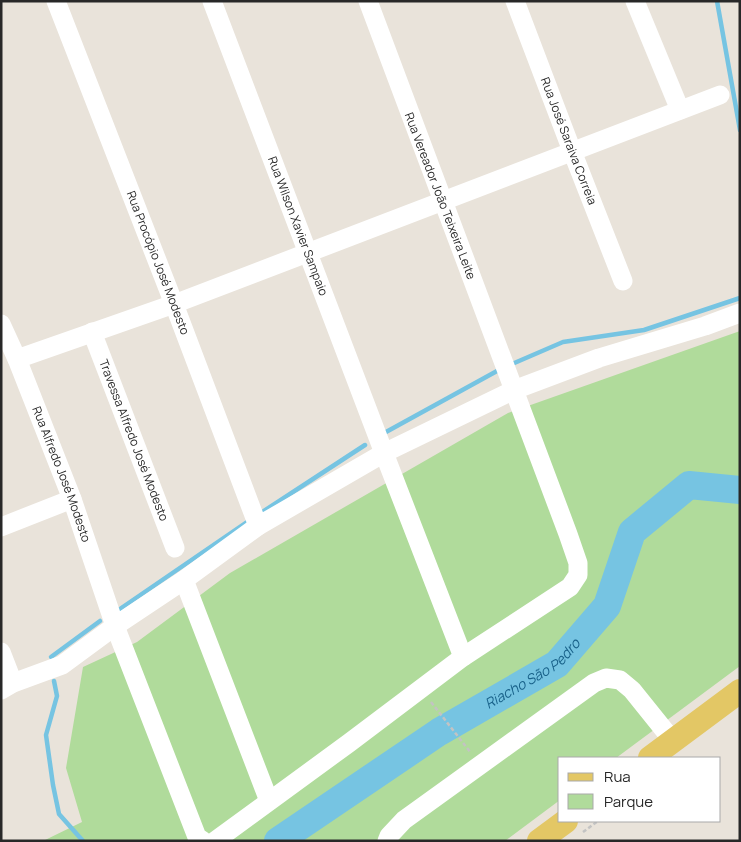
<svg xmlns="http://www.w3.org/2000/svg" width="741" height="842" font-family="Manrope,sans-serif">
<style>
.green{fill:#b0db9b}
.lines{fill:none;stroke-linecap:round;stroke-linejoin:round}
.stream{stroke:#76c4e2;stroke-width:4.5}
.river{stroke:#76c4e2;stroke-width:28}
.path{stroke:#c3c3c3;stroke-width:2.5;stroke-dasharray:4 2.5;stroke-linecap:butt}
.minor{stroke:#fff;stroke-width:19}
.major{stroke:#e3c765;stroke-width:24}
.labels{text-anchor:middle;stroke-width:4.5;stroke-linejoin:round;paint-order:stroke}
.street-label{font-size:12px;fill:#282828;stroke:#fff}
.water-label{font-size:14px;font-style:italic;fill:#19628a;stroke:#fff}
</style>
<rect width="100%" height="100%" fill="#e9e3da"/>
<!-- green -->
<polygon class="green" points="740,331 740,666 616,758 560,758 560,800 505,841 43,841 82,822 66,768 83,667 137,642 230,573 508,413"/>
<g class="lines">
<!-- stream -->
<g class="stream">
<polyline points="717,1 740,130"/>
<polyline points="512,364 563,342 644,330 740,298"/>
<polyline points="386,432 497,371"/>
<polyline points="264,511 365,445"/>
<polyline points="117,611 247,522"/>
<polyline points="51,657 100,621"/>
<polyline points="54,681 57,696 46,735 53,785 59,814 83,841"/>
</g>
<!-- river -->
<path class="river" id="s1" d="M278,841L439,732L557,664L607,606L632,532L689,485L740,490"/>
<!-- path -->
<g class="path">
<polyline points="431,702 471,753"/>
<polyline points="583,832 598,821"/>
</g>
<!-- minor -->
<g class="minor">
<path id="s2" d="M56,1L174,304L258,526"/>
<path id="s3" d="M212,1L384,453L463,657"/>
<path id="s4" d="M515,1L572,151L623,281"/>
<polyline points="635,1 680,110"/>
<path id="s5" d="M1,324L17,359L72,499L115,626L197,837L203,841"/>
<path id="s6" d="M92,332L175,548"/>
<polyline points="17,359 174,304 720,95"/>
<polyline points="1,527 72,499"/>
<polyline points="184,580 269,801"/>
<polyline points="1,652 13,683"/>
<polyline points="1,690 13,683 62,665 115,626 184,580 258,526 384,453 514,390 599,358 705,326 740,313"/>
<polyline points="215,841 349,743 463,657 570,587 578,575 578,563 568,534 368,1"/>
<polyline points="387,841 389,836 404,820 594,683 606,678 620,680 632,690 673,741"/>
</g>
<!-- major -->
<g class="major">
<polyline points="650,758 740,691"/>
<polyline points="539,841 566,821"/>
</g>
</g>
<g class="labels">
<!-- street labels -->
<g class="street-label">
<text dy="4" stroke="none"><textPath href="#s4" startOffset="150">Rua José Saraiva Correia</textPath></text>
<text transform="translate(440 196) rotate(69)" y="4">Rua Vereador João Teixeira Leite</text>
<text dy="4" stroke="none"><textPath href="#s3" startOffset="241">Rua Wilson Xavier Sampaio</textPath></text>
<text dy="4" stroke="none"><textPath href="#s2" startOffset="281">Rua Procópio José Modesto</textPath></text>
<text dy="4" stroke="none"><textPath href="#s6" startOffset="116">Travessa Alfredo José Modesto</textPath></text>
<text dy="4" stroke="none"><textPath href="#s5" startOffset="162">Rua Alfredo José Modesto</textPath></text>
</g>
<!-- water labels -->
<g class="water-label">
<text dy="5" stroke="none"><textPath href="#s1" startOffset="305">Riacho São Pedro</textPath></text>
</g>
</g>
<!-- border -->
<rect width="741" height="842" fill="none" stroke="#282828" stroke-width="5"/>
<!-- legend -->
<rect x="558" y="757" width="162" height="65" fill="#ffffff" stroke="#a9a9a9"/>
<rect x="568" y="773" width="25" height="8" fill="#e3c765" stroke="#a9a9a9"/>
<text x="604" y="782" font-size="15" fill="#282828">Rua</text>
<rect x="568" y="794" width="25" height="15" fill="#b0db9b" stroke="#a9a9a9"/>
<text x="604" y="807" font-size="15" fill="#282828">Parque</text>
</svg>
